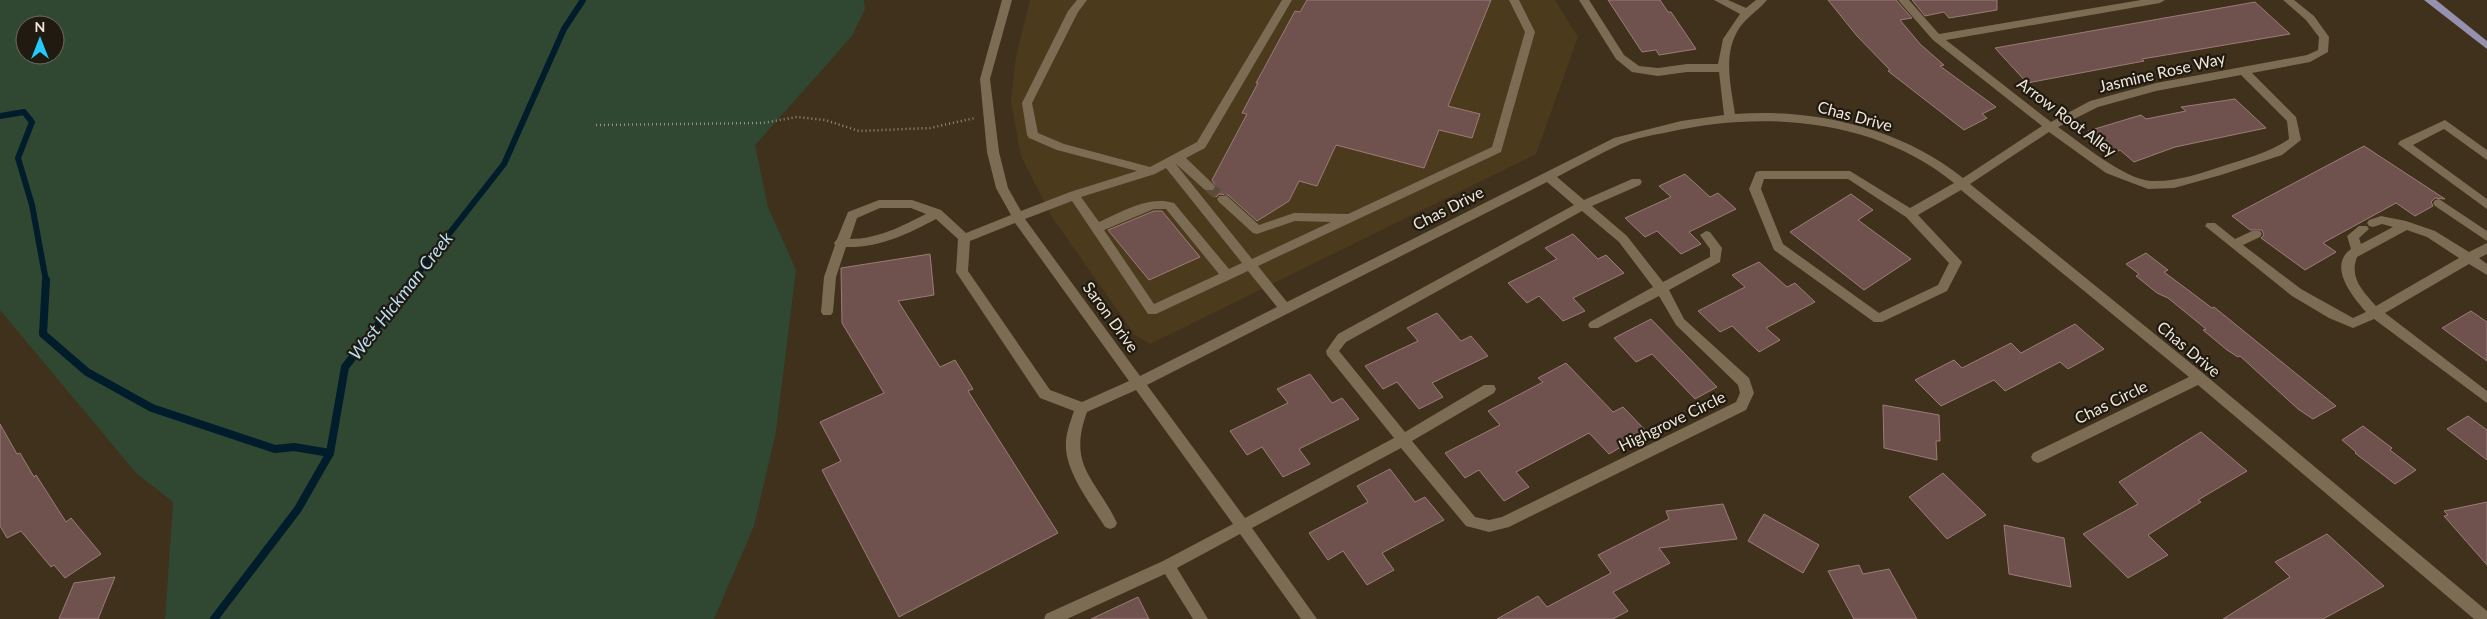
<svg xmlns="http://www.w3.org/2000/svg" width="2487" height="619" font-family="Lato,sans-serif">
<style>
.built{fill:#4c3a1d}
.green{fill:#304731;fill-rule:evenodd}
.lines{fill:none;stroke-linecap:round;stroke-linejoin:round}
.stream-far1{stroke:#011c2b;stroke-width:6}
.stream{stroke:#011c2b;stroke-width:8}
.building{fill:#6f524e;stroke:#9c7b78}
.minor-tunnel{stroke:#5a4c38;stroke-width:11;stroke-dasharray:11 5.5;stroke-linecap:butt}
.path{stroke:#988d7b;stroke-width:2.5;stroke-dasharray:1 3;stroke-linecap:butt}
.minor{fill:#7c6c54;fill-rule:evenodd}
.major{fill:#9791b0;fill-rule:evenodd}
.labels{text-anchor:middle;stroke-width:4.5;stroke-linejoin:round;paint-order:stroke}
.street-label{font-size:16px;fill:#f0e7da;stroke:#201a10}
.water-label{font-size:18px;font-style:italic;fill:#b9def6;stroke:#201a10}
</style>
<rect width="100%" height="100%" fill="#3f311b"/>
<!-- built -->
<polygon class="built" points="1030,0 1555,0 1578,37 1536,154 1150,344 1135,335 1052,217 1021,156 1011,101 1016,56"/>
<!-- green -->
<path class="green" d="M0,0H864L865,9L852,36L755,145L768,207L796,270L776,432L754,526L714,619H165L173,502L136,473L0,310ZM25,25H55V55H25Z"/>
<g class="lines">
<!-- stream-far1 -->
<g class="stream-far1">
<polyline points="0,116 24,112 32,122 18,158 32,205 46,281"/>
<polyline points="412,281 504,164 564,29 583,0"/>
</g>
<!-- stream -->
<g class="stream">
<polyline points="46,280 43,334 87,372 152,408 275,449 294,447 330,453"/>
<polyline points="214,619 298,509 330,453 345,367 413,280"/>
</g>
</g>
<!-- building -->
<g class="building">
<polygon points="1307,0 1491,0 1448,106 1480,114 1472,138 1439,130 1424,168 1336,145 1317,186 1299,181 1289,201 1257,221 1228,195 1219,194 1216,197 1210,192 1217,188 1212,180 1247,114 1242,113 1258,83 1256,83 1295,11 1300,12"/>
<polygon points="1608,0 1660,0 1668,12 1671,12 1696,49 1659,55 1656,50 1642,52"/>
<polygon points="1828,0 1896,0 1912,18 1900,20 1920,44 1944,65 1940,66 1996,107 1982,114 1987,118 1964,130 1888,71 1890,70 1857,36"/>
<polygon points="1912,0 1997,0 1997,10 1949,18 1944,12 1925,16"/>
<polygon points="2255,2 2290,34 2142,59 2144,61 2027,83 1995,48"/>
<polygon points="2235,99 2266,128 2175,147 2134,162 2120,150 2113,153 2088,131 2141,115 2146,119 2186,111 2181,107"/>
<polygon points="2364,146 2445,199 2435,198 2431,202 2433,206 2415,216 2396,203 2323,243 2336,252 2305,270 2261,238 2264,235 2262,230 2250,230 2232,216"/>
<polygon points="1685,174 1710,197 1718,193 1736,209 1689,232 1701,244 1681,254 1657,231 1645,237 1625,218 1671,197 1659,186"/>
<polygon points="1851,194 1873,210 1858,220 1911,259 1864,290 1790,232"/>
<polygon points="1154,211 1162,211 1200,257 1149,280 1108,230"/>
<polygon points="1573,234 1598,259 1606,255 1624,273 1573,298 1585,311 1563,321 1539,296 1527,303 1508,283 1557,259 1545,248"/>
<polygon points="2146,253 2168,270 2164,272 2212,308 2214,307 2336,406 2313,419 2298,409 2240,356 2238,357 2227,350 2203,330 2206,329 2168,298 2157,293 2136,276 2139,274 2126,264"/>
<polygon points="930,254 934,295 898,301 940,367 955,360 973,389 968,391 1058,533 899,617 822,470 841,461 820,422 884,393 842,323 841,268"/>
<polygon points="1759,262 1787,287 1795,283 1815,302 1766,328 1780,340 1759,352 1732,326 1720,332 1698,311 1745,287 1732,275"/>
<polygon points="2471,311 2487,322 2487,361 2442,328"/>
<polygon points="1437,313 1461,341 1471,336 1488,356 1432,383 1443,397 1419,409 1397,382 1383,389 1365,366 1418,341 1407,328"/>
<polygon points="1651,319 1717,387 1695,399 1652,354 1636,362 1614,338"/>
<polygon points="2075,324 2104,349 2068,369 2060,362 2005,391 1994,380 1941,406 1915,380 1954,360 1962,368 2011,343 2021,353"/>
<polygon points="1566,363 1613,412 1623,407 1647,432 1609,454 1589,433 1516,472 1529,487 1504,501 1479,470 1465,478 1445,453 1500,425 1488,411 1543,382 1538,378"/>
<polygon points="1310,374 1332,403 1342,398 1359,419 1299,449 1310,464 1283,477 1262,447 1247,455 1230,431 1288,403 1277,389"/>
<polygon points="1883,405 1939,415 1940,441 1936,441 1937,460 1884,448"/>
<polygon points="2468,416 2487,430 2487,460 2447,429"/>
<polygon points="0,424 17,454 20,453 34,477 36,475 66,522 71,518 101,554 65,578 54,565 51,567 21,531 7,538 0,526"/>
<polygon points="2363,426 2392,448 2390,450 2416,470 2395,484 2355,453 2356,452 2342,440"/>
<polygon points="2201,432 2247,471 2198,500 2201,502 2148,535 2168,555 2128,578 2083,534 2138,504 2119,482"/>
<polygon points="1390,469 1415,502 1425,497 1444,520 1382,553 1394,570 1367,585 1343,551 1328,560 1309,533 1368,502 1357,486"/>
<polygon points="1943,473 1986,515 1947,539 1909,497"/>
<polygon points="2487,502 2487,565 2444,516 2448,515 2444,511"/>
<polygon points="1723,504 1737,539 1659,548 1670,563 1613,592 1628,611 1613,619 1497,619 1538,596 1547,607 1611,573 1598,555 1669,519 1666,511"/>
<polygon points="1764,514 1819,545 1803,573 1748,541"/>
<polygon points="2004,525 2064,538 2071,587 2009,574"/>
<polygon points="2327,534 2384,586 2323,619 2223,619 2290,577 2275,562"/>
<polygon points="1859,565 1863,574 1889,569 1917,619 1854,619 1828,571"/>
<polygon points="115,577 98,619 59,619 74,583"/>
<polygon points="1138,597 1149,619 1091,619"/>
</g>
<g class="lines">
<!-- minor-tunnel -->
<polyline class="minor-tunnel" points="1209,187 1223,199"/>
<!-- path -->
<polyline class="path" points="596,125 763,123 797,117 825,120 859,131 930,128 975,118"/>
<!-- minor -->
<g class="minor">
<path d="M1002,0H1012L990,79L999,152L1008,188L1021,211L1070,192L1137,171L1057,150L1029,138L1027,135L1022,103L1068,11L1077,0H1087L1078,12L1032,103L1038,133L1064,144L1150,167L1197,142L1282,0H1292L1205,148L1186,158L1213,184L1215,187L1213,190H1205L1175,163L1252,259L1331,222L1295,221L1257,234L1253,233L1219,202L1217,199L1219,196H1227L1259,225L1294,213L1348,214L1492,147L1525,32L1509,0H1519L1535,32L1501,152L1258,266L1287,302L1614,138L1681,121L1724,115L1719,72H1687L1658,76L1632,72L1616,59L1579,0H1589L1624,55L1639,66L1658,68L1687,64H1718L1723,39L1740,14L1714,0H1728L1746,8L1756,0H1767C1759,10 1747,17 1740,27C1722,53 1731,86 1735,114C1814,108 1901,128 1963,178L2042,126L1933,40L1898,0H1909L1939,34L2141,0H2165L2160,3L1946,40L2051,122L2090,101L2156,83L2307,55L2318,50L2319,37L2306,20L2283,0H2294L2314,16L2329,37L2328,52L2310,62L2252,73L2296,117L2301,140L2282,155L2221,175L2174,188L2148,189L2106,173L2049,132L1970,184L2204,374L2487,611V619H2474L2198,385L2043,461L2038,463L2033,461L2031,457L2033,453L2189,377L1961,190L1918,215L1962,262L1947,291L1882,322H1874L1774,250L1749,189L1756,172L1760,171H1850L1910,208L1954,183C1876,119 1764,110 1669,132C1653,135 1636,138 1621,144C1599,154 1578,166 1557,177L1584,200L1632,179H1640L1642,182L1640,185L1592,206L1627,236L1663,282L1710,257V249L1700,235L1706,231L1710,232L1722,248L1720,262L1669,290L1684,319L1749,378L1754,393L1746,410L1509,527L1489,532L1466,526L1401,448L1252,528L1317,619H1301L1240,534L1177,568L1208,619H1193L1165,574L1067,619H1044L1046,614L1163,561L1233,524L1136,390L1087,412C1067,467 1096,478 1117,523L1115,527L1110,529L1105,527C1092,506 1067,474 1066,448C1065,435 1070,423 1074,411L1040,398L956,272L958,239L936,219C908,234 879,248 846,247L836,277L833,312L831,315H823L821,312L824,277L835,245L834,243L837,239L848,212L879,200H912L941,210L966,233L1011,215L996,188L987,152L980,79ZM2241,75L2287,121L2289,139C2270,152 2248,158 2226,165C2202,173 2176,182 2151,181C2124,179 2081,143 2058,127L2098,107L2156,91ZM1166,168L1242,263L1229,269L1174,203C1148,195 1122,212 1099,222L1081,197L1155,174ZM1764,179H1848L1906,217L1949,263L1938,285L1879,313L1783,244L1761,189ZM1547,182L1574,205L1338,334L1326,351L1327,355L1394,438L1245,518L1147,385ZM1072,201L1148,314H1156L1248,271L1277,307L1140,376L1025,219ZM880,208H911L926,214C902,226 878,239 850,239L857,218ZM1154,209H1166L1219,274L1154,304L1104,230ZM1582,211L1619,242L1653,287L1590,322L1588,325L1590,328H1598L1659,296L1676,325L1738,385L1740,393L1736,402L1502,517L1489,520L1475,517L1412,441L1494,393L1496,389L1494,385H1484L1405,432L1339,351L1346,342ZM1015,223L1018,227L1129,381L1082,402L1050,390L968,271L970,241Z"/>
<polygon points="2445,120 2487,150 2487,160 2444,129 2413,145 2487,199 2487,209 2398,144 2400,141"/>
<polygon points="2439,199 2487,231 2487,241 2435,206 2433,203 2435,200"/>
<path d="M2381,216L2406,221L2435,231L2469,252L2487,243V254L2479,258L2487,264V275L2469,264L2385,313L2487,391V403L2374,319L2353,328L2329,318L2292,296L2205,226L2207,223H2215L2235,239L2252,231H2260L2262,234L2260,237L2243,245L2301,289L2353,318L2366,312C2353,297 2327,266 2351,249L2347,236L2359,226H2367L2369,229L2359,238L2361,244L2393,227L2382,224L2373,227L2369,226L2367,223L2369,220ZM2407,230L2427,237L2459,258L2376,306C2363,291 2349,278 2357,257Z"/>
</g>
<!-- major -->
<polygon class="major" points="2424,0 2436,0 2487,41 2487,49"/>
</g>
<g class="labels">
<!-- street labels -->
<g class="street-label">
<text transform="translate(2162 72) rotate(-13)" y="6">Jasmine Rose Way</text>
<text transform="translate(1855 116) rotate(15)" y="6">Chas Drive</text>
<text transform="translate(2067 117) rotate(37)" y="6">Arrow Root Alley</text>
<text transform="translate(1448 208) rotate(-27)" y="6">Chas Drive</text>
<text transform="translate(1111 317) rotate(54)" y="6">Saron Drive</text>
<text transform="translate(2189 349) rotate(40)" y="6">Chas Drive</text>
<text transform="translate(2111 402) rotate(-26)" y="6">Chas Circle</text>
<text transform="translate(1672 421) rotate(-26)" y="6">Highgrove Circle</text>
</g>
<!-- water labels -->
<g class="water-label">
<text transform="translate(401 296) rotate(-52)" y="6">West Hickman Creek</text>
</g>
</g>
<!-- north arrow -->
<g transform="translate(40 40)"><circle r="24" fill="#201a10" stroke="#736c61"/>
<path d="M0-4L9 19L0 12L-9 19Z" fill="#24c9fe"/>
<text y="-8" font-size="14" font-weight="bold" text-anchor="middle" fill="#f0e7da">N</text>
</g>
</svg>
